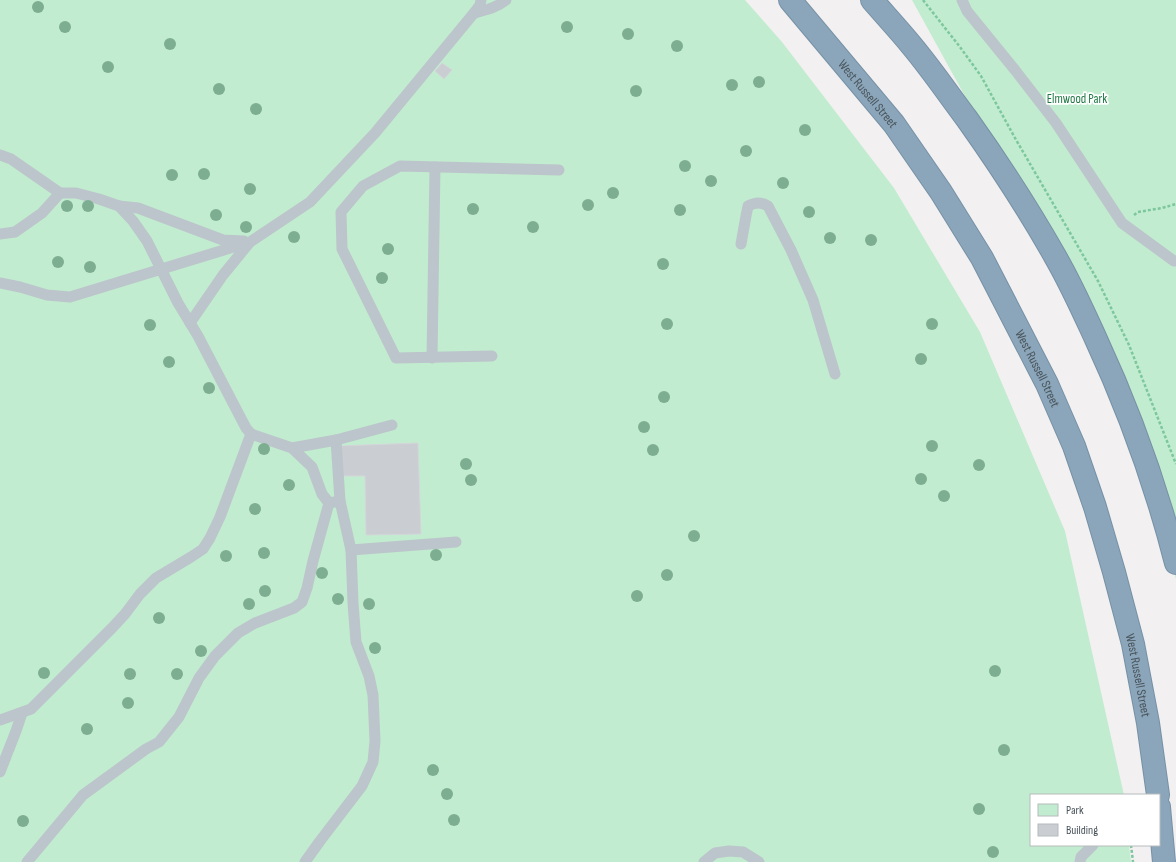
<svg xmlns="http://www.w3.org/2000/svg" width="1176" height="862" font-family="'Sofia Sans Condensed',sans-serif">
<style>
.green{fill:#c2eccf}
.building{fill:#cacdd2;stroke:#d4d6da}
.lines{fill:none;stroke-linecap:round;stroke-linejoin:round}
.highway-casing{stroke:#7691a6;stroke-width:24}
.path{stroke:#7cc79d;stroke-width:2.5;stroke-dasharray:3 2;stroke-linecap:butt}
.lane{stroke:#bcc5cb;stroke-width:11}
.highway{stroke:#8ba6ba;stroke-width:22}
.tree{fill:#7eae91}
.labels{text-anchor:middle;stroke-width:3.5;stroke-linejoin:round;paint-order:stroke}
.street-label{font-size:13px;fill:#49545b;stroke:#fff}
.park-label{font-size:13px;fill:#1f7844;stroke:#fff}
</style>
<rect width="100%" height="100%" fill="#f2f0f0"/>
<!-- green -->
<g class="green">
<polygon points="0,0 745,0 782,42 894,188 980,332 1065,531 1124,795 1031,795 1031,845 1129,845 1131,862 0,862"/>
<polygon points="912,0 1176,0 1176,579 1131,421 1026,207"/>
</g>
<!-- building -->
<g class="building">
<polygon points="442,63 452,70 444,79 435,71"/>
<polygon points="418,443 421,534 366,535 365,476 340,476 339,446"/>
</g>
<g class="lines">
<!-- highway casing -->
<g class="highway-casing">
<g id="highway">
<path id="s1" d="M790,0L894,124L941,192L982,258L1047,384L1074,446L1095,507L1114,572L1133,644L1148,723L1158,795"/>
<path d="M872,0C885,15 899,30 912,46C932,70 949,95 967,119C999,164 1029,210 1056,258C1071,284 1083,311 1095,337C1129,410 1156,485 1176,563"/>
<polyline points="1159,807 1164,862"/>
</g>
</g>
<!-- path -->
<g class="path">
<polyline points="923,0 960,47 981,76 1015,138 1098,281 1129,345 1176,464"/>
<polyline points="1134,215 1138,212 1162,208 1176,204"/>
<polyline points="1131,845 1133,862"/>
</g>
<!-- lane -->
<g class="lane">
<polyline points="962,0 967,11 1015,70 1056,123 1122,223 1174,261"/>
<path d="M474,13C486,10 496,8 506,0"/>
<polyline points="0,155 11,159 60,193 76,193 99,199 119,206 133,221 147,241 178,303 198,336 246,428 251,434 292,448 312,467 322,494 329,503 340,501 336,440 292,448"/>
<polyline points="119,206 138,208 223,240 244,241"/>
<polyline points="0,234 15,232 42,213 60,193"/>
<path d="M741,244L746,216L748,206C756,202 761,202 768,206L791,250L813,300L835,374"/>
<polyline points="0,283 20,287 47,295 70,297 250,242"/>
<polyline points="190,323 223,275 250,242 310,202 375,133 474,13 480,5 481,0"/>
<polyline points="492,356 396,358 342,249 341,212 363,186 400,166 559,170"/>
<polyline points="432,358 435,167"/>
<polyline points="336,440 392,425"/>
<polyline points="351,550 456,542"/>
<polyline points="0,720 31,709 112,628 125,614 140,594 156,578 191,557 203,549 210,538 220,517 251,434"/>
<polyline points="0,772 16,731 22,713"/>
<polyline points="27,862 83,795 146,749 159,742 179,717 199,678 215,656 238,633 255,623 294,608 302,602 307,588 313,561 329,503"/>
<polyline points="305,862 320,841 362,786 373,762 375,741 373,695 369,676 356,642 353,603 351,550 340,501"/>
<polyline points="704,862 715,853 729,851 743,852 759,862"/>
<polyline points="1080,862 1081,857 1093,845"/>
</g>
<!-- highway -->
<use href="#highway" class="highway"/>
</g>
<!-- trees -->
<g class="tree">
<circle cx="38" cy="7" r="6"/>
<circle cx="65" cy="27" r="6"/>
<circle cx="567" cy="27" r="6"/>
<circle cx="628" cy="34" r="6"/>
<circle cx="170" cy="44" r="6"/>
<circle cx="677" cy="46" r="6"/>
<circle cx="108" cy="67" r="6"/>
<circle cx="759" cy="82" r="6"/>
<circle cx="732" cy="85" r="6"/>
<circle cx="219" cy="89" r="6"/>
<circle cx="636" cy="91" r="6"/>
<circle cx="256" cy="109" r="6"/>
<circle cx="805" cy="130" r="6"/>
<circle cx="746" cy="151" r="6"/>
<circle cx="685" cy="166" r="6"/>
<circle cx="204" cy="174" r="6"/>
<circle cx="172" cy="175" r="6"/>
<circle cx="711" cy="181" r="6"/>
<circle cx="783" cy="183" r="6"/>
<circle cx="250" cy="189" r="6"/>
<circle cx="613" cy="193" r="6"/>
<circle cx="588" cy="205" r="6"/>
<circle cx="67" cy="206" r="6"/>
<circle cx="88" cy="206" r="6"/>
<circle cx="473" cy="209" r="6"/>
<circle cx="680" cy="210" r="6"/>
<circle cx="809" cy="212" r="6"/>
<circle cx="216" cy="215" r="6"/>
<circle cx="246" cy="227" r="6"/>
<circle cx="533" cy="227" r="6"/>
<circle cx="294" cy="237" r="6"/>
<circle cx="830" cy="238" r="6"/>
<circle cx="871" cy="240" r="6"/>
<circle cx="388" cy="249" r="6"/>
<circle cx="58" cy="262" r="6"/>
<circle cx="663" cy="264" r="6"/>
<circle cx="90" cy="267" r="6"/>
<circle cx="382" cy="278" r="6"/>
<circle cx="667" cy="324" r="6"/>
<circle cx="932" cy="324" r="6"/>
<circle cx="150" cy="325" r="6"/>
<circle cx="921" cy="359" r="6"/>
<circle cx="169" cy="362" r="6"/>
<circle cx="209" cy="388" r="6"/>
<circle cx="664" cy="397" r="6"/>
<circle cx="644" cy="427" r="6"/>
<circle cx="932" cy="446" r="6"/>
<circle cx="264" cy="449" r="6"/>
<circle cx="653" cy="450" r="6"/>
<circle cx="466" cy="464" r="6"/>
<circle cx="979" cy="465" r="6"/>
<circle cx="921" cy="479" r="6"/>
<circle cx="471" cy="480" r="6"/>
<circle cx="289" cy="485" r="6"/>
<circle cx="944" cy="496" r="6"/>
<circle cx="255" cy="509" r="6"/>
<circle cx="694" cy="536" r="6"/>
<circle cx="264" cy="553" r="6"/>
<circle cx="436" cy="555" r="6"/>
<circle cx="226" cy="556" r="6"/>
<circle cx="322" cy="573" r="6"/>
<circle cx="667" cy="575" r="6"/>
<circle cx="265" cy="591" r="6"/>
<circle cx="637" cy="596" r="6"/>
<circle cx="338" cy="599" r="6"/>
<circle cx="249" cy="604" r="6"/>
<circle cx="369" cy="604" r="6"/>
<circle cx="159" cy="618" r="6"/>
<circle cx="375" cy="648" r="6"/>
<circle cx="201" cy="651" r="6"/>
<circle cx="995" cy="671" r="6"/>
<circle cx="44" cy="673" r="6"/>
<circle cx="130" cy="674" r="6"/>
<circle cx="177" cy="674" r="6"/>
<circle cx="128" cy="703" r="6"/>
<circle cx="87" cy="729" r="6"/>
<circle cx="1004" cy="750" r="6"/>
<circle cx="433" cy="770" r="6"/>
<circle cx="447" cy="794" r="6"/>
<circle cx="979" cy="809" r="6"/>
<circle cx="454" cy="820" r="6"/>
<circle cx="23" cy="821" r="6"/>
<circle cx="993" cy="852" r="6"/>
</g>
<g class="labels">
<!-- street labels -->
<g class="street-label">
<text dy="5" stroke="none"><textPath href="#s1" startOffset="122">West Russell Street</textPath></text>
<text dy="5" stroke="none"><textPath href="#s1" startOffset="446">West Russell Street</textPath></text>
<text dy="5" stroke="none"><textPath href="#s1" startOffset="770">West Russell Street</textPath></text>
</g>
<!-- park labels -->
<g class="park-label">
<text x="1077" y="103">Elmwood Park</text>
</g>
</g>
<!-- legend -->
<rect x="1030" y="794" width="130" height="52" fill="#ffffff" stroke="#b6bbbd"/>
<rect x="1038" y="804" width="20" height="12" fill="#c2eccf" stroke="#b6bbbd"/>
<text x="1066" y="814" font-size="12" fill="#49545b">Park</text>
<rect x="1038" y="824" width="20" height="12" fill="#cacdd2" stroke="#b6bbbd"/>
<text x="1066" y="834" font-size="12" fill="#49545b">Building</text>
</svg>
